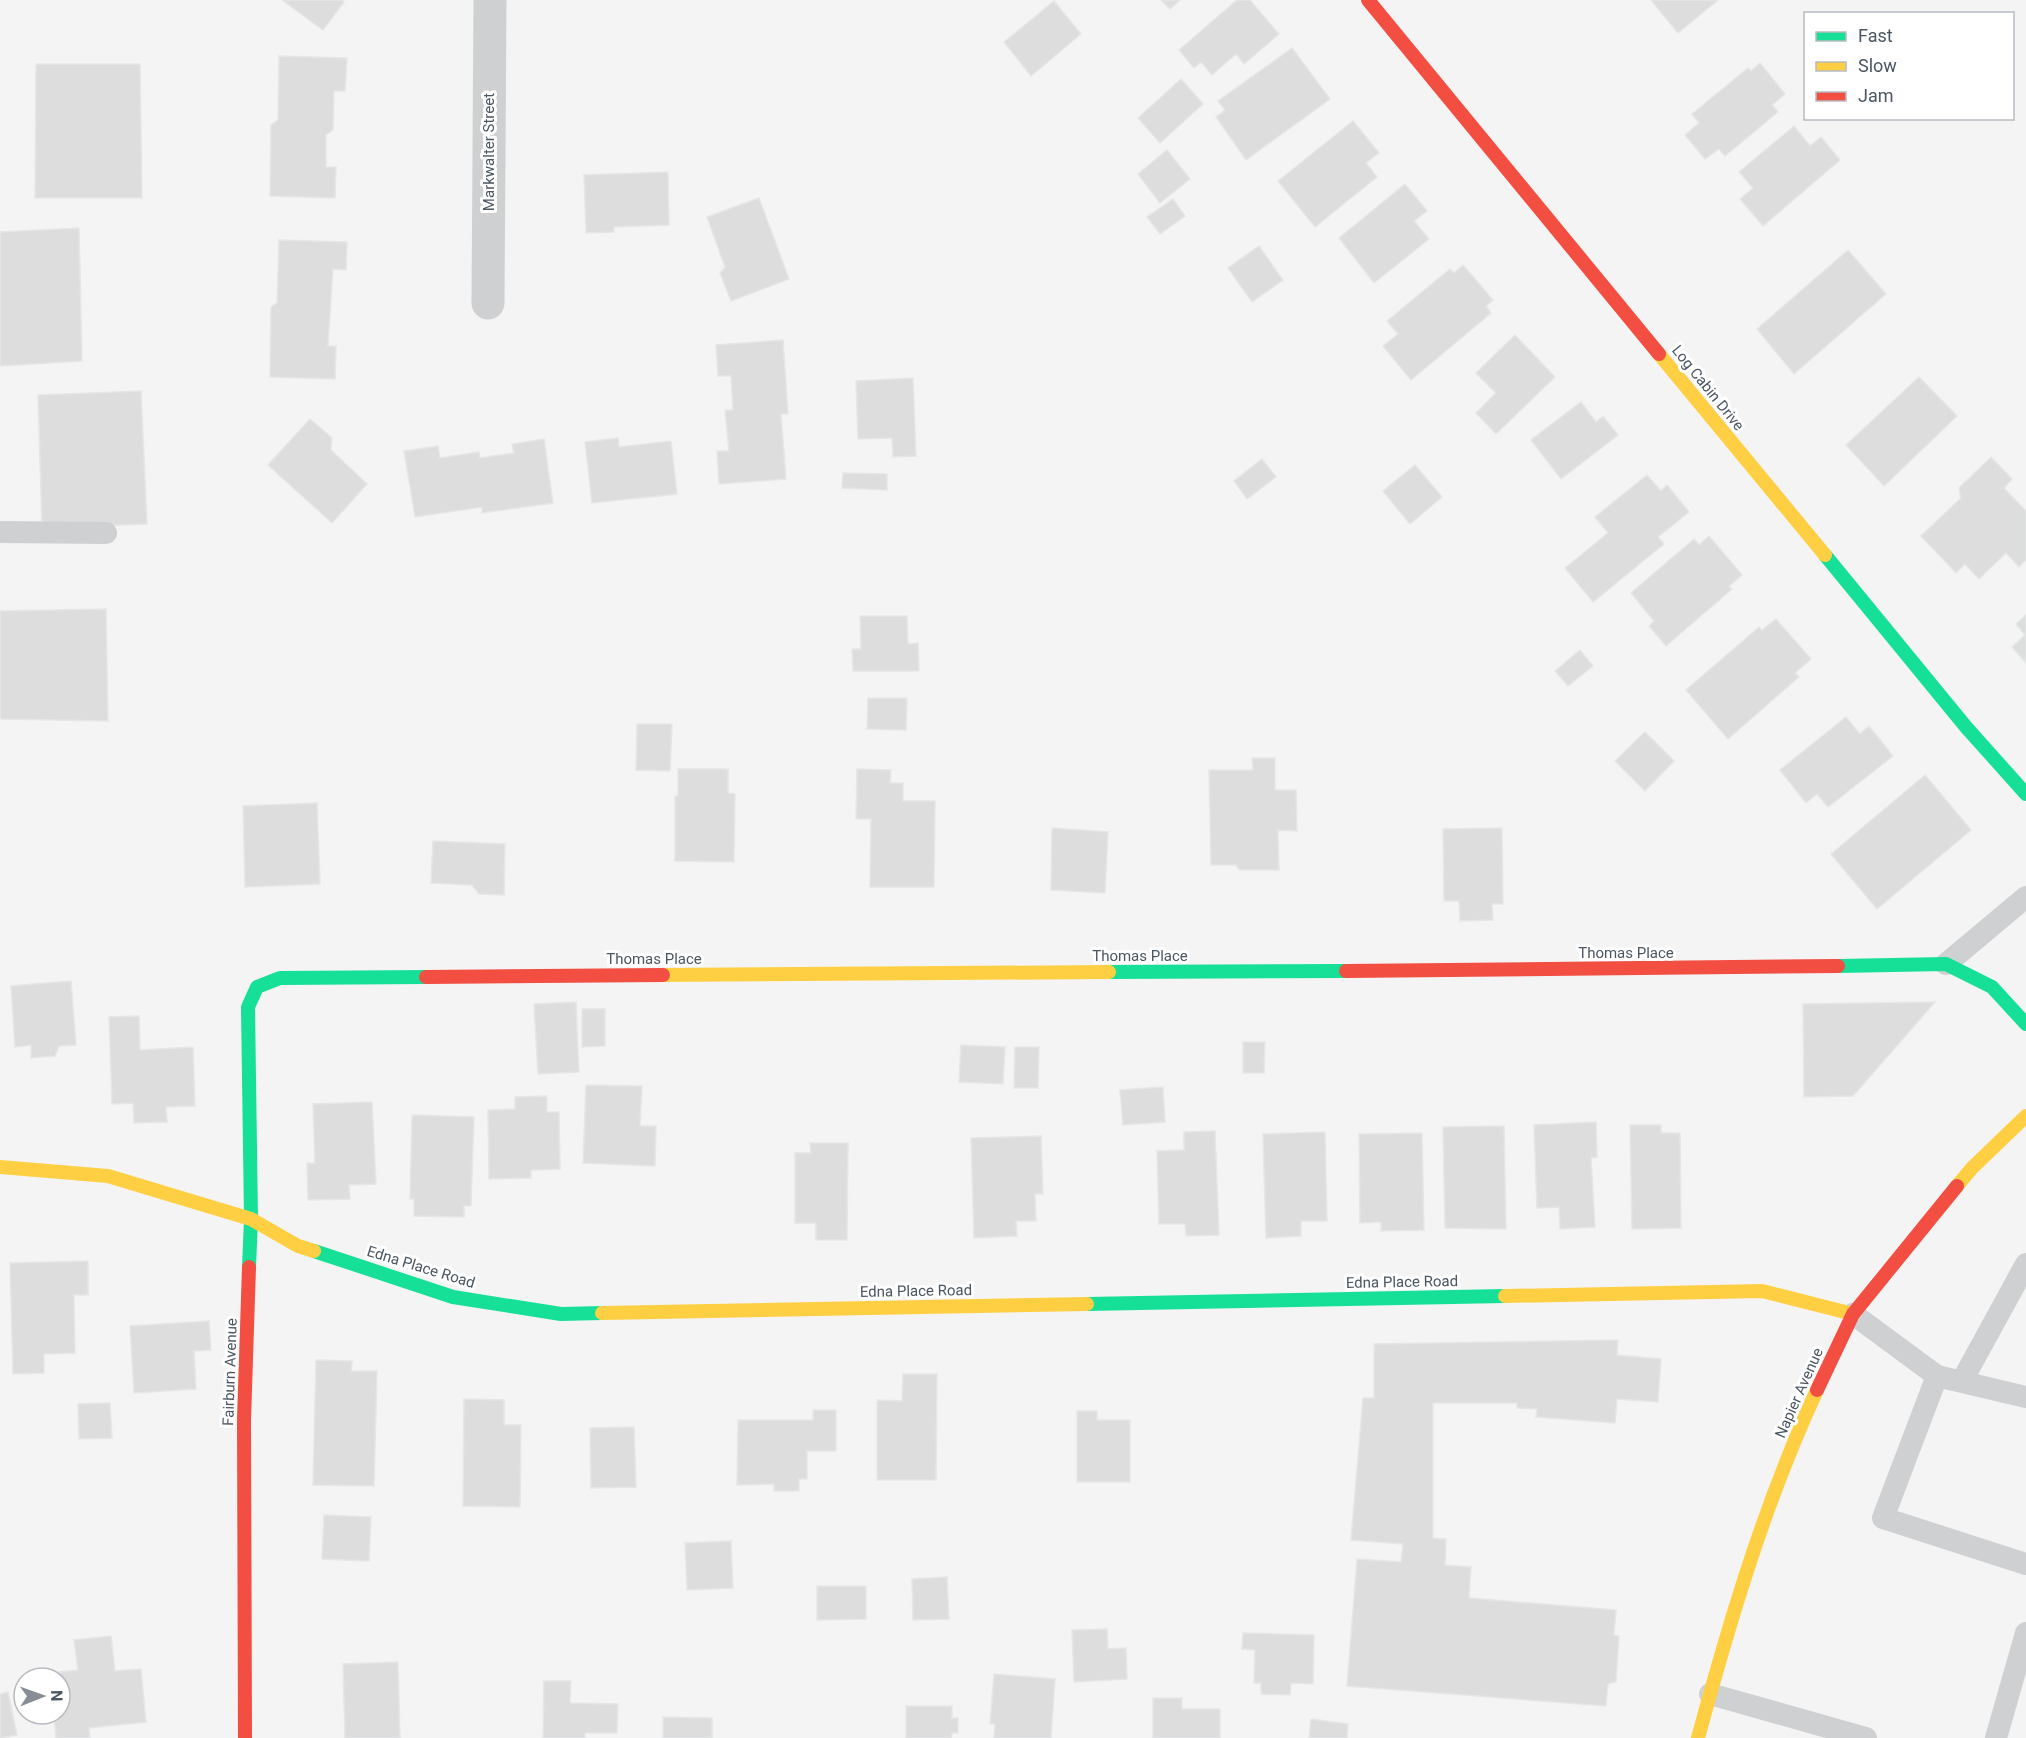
<svg xmlns="http://www.w3.org/2000/svg" width="2026" height="1738" font-family="Roboto,sans-serif">
<style>
.building{fill:#ddddde;stroke:#e5e6e7;stroke-width:1.5}
.lines{fill:none;stroke-linecap:round;stroke-linejoin:round}
.lane{stroke:#ced0d2;stroke-width:22}
.street{stroke:#ced0d2;stroke-width:33}
.fast{stroke:#16e098;stroke-width:14}
.slow{stroke:#ffcf43;stroke-width:14}
.jam{stroke:#f24e42;stroke-width:14}
.labels{text-anchor:middle;stroke-width:6;stroke-linejoin:round;paint-order:stroke}
.street-label{font-size:15px;fill:#4a5661;stroke:#fff}
</style>
<rect width="100%" height="100%" fill="#f4f4f4"/>
<!-- building -->
<g class="building">
<polygon points="282,0 342,0 344,2 323,30"/>
<polygon points="1161,0 1180,0 1170,9"/>
<polygon points="1237,0 1250,0 1279,34 1244,64 1236,54 1212,75 1201,62 1194,68 1179,50"/>
<polygon points="1651,0 1718,0 1678,33"/>
<polygon points="1054,1 1081,34 1031,76 1004,42"/>
<polygon points="1292,48 1330,99 1246,160 1216,117 1225,110 1218,101"/>
<polygon points="279,56 347,58 345,91 334,91 333,130 326,135 326,167 336,167 335,198 270,196 271,125 278,120"/>
<polygon points="1760,63 1785,94 1772,105 1778,112 1725,156 1719,149 1705,159 1685,135 1699,123 1692,114 1748,68 1751,71"/>
<polygon points="36,64 140,64 142,198 35,198"/>
<polygon points="1181,79 1203,104 1160,143 1138,118"/>
<polygon points="1353,121 1379,153 1366,163 1377,177 1315,227 1278,181"/>
<polygon points="1794,126 1810,146 1821,137 1840,160 1763,226 1740,199 1753,188 1739,172"/>
<polygon points="1167,150 1190,179 1160,203 1138,174"/>
<polygon points="668,172 669,225 614,227 614,232 586,233 584,175"/>
<polygon points="1405,184 1427,211 1414,221 1429,239 1374,283 1339,238"/>
<polygon points="759,198 789,279 731,301 720,273 725,267 707,217"/>
<polygon points="1173,199 1185,216 1160,234 1147,217"/>
<polygon points="79,228 82,361 0,366 0,232"/>
<polygon points="279,240 347,242 346,270 333,269 328,346 336,346 335,379 270,377 271,307 277,303"/>
<polygon points="1259,246 1283,280 1252,302 1228,268"/>
<polygon points="1848,250 1886,294 1794,374 1757,329"/>
<polygon points="1463,265 1493,300 1486,306 1491,313 1411,380 1383,346 1398,334 1387,321 1450,269 1454,273"/>
<polygon points="1515,335 1555,377 1496,434 1476,413 1496,393 1476,373"/>
<polygon points="783,340 788,414 781,414 786,479 719,484 717,451 729,451 725,410 733,410 731,376 718,376 716,345"/>
<polygon points="1919,377 1957,416 1884,486 1846,445"/>
<polygon points="913,378 916,456 893,457 892,438 858,439 856,381"/>
<polygon points="141,391 147,524 42,528 38,395"/>
<polygon points="1581,402 1596,422 1603,416 1618,435 1561,479 1531,440"/>
<polygon points="310,419 332,438 331,450 367,484 332,523 268,465"/>
<polygon points="618,438 619,447 671,441 677,494 592,503 585,442"/>
<polygon points="544,439 553,503 482,513 482,507 415,517 404,451 438,446 440,458 479,452 480,458 514,453 512,444"/>
<polygon points="1991,457 2012,479 2004,488 2026,511 2026,560 2019,567 2006,553 1979,579 1965,564 1956,573 1921,536 1961,498 1959,488"/>
<polygon points="1262,459 1276,477 1247,499 1234,481"/>
<polygon points="1415,465 1442,497 1410,524 1383,491"/>
<polygon points="843,473 887,474 887,490 842,488"/>
<polygon points="1647,475 1661,491 1667,485 1689,512 1658,537 1664,544 1593,602 1565,568 1608,533 1595,517"/>
<polygon points="1709,536 1742,575 1729,586 1732,589 1666,646 1649,626 1654,621 1631,593 1694,539 1699,545"/>
<polygon points="106,609 108,721 0,719 0,611"/>
<polygon points="2026,615 2026,663 2012,647 2025,635 2016,624"/>
<polygon points="860,616 907,616 908,644 918,643 919,671 853,671 852,649 861,649"/>
<polygon points="1776,619 1811,659 1795,673 1799,677 1728,739 1686,690 1759,627 1762,630"/>
<polygon points="1580,650 1593,666 1568,686 1555,671"/>
<polygon points="868,698 907,698 906,730 867,729"/>
<polygon points="1846,717 1860,734 1869,726 1893,756 1828,807 1817,794 1806,803 1780,770"/>
<polygon points="637,724 672,724 670,771 636,770"/>
<polygon points="1645,732 1674,761 1645,791 1615,761"/>
<polygon points="1252,758 1275,758 1275,790 1296,790 1297,831 1278,830 1279,870 1240,870 1236,865 1211,865 1209,770 1253,770"/>
<polygon points="678,769 728,769 728,793 735,794 734,862 675,861 675,796 678,796"/>
<polygon points="857,769 891,770 890,783 903,783 903,801 935,801 934,887 870,887 871,819 856,819"/>
<polygon points="1925,775 1971,830 1877,909 1831,854"/>
<polygon points="317,803 320,884 245,887 243,806"/>
<polygon points="1052,828 1108,832 1105,893 1051,890"/>
<polygon points="1502,828 1503,904 1492,904 1493,920 1460,921 1459,901 1444,901 1443,829"/>
<polygon points="433,841 505,844 504,895 479,894 472,885 431,883"/>
<polygon points="71,981 76,1045 59,1046 55,1056 31,1058 31,1045 15,1047 11,986"/>
<polygon points="576,1002 579,1072 538,1074 534,1004"/>
<polygon points="1935,1002 1853,1096 1804,1097 1803,1004"/>
<polygon points="582,1009 605,1009 605,1046 582,1047"/>
<polygon points="139,1016 140,1050 193,1047 195,1106 166,1107 167,1122 134,1123 133,1103 112,1104 109,1017"/>
<polygon points="1243,1042 1265,1042 1264,1073 1243,1073"/>
<polygon points="961,1045 1005,1047 1003,1084 959,1082"/>
<polygon points="1015,1047 1039,1047 1038,1088 1014,1088"/>
<polygon points="586,1085 642,1086 640,1126 656,1126 655,1166 583,1163"/>
<polygon points="1163,1087 1165,1122 1123,1125 1120,1090"/>
<polygon points="547,1096 547,1112 559,1112 560,1169 531,1170 531,1178 489,1179 488,1110 515,1109 515,1097"/>
<polygon points="372,1102 376,1184 349,1185 350,1199 308,1200 307,1163 315,1163 313,1104"/>
<polygon points="412,1115 474,1117 471,1206 464,1206 464,1217 414,1216 414,1199 410,1199"/>
<polygon points="1596,1122 1597,1157 1591,1158 1595,1227 1560,1229 1559,1207 1537,1208 1534,1125"/>
<polygon points="1630,1125 1661,1125 1661,1133 1680,1133 1681,1228 1632,1229"/>
<polygon points="1504,1126 1506,1229 1445,1228 1443,1127"/>
<polygon points="1215,1131 1219,1235 1186,1236 1185,1224 1159,1224 1157,1151 1184,1150 1184,1132"/>
<polygon points="1325,1132 1327,1221 1301,1221 1301,1236 1266,1238 1263,1134"/>
<polygon points="1422,1133 1424,1230 1381,1231 1381,1222 1360,1223 1359,1134"/>
<polygon points="1041,1136 1043,1194 1035,1194 1036,1221 1016,1221 1017,1236 974,1238 971,1138"/>
<polygon points="810,1143 848,1143 847,1240 816,1240 816,1223 795,1223 795,1153 811,1153"/>
<polygon points="88,1261 88,1295 74,1295 75,1353 44,1354 44,1373 13,1374 10,1263"/>
<polygon points="209,1321 211,1350 194,1351 196,1389 134,1393 130,1326"/>
<polygon points="1618,1340 1617,1355 1661,1359 1658,1402 1617,1399 1615,1423 1536,1417 1537,1409 1517,1408 1517,1403 1433,1403 1433,1538 1446,1539 1445,1565 1471,1567 1469,1598 1616,1610 1614,1635 1619,1636 1616,1682 1608,1684 1606,1706 1347,1686 1357,1559 1401,1562 1403,1544 1351,1540 1363,1398 1374,1398 1374,1344"/>
<polygon points="316,1360 352,1361 351,1371 377,1371 374,1486 313,1485"/>
<polygon points="903,1374 937,1374 936,1480 877,1480 877,1400 902,1401"/>
<polygon points="464,1399 504,1400 504,1425 521,1425 520,1507 463,1506"/>
<polygon points="110,1403 112,1438 79,1439 78,1404"/>
<polygon points="813,1410 836,1410 836,1451 807,1451 807,1479 799,1479 799,1491 774,1491 774,1484 737,1485 738,1420 813,1420"/>
<polygon points="1077,1411 1097,1411 1097,1420 1130,1420 1130,1482 1077,1482"/>
<polygon points="634,1427 636,1487 591,1488 590,1428"/>
<polygon points="324,1515 371,1517 369,1561 322,1559"/>
<polygon points="731,1541 733,1588 687,1590 685,1543"/>
<polygon points="947,1577 949,1619 913,1620 912,1579"/>
<polygon points="817,1586 866,1586 866,1619 817,1620"/>
<polygon points="1107,1629 1108,1649 1126,1648 1127,1679 1074,1682 1072,1630"/>
<polygon points="1243,1633 1314,1635 1313,1684 1291,1683 1290,1695 1261,1694 1261,1683 1254,1683 1255,1650 1242,1649"/>
<polygon points="111,1636 115,1671 141,1669 146,1722 89,1728 90,1738 56,1738 54,1714 60,1714 60,1678 51,1678 50,1673 78,1670 74,1640"/>
<polygon points="398,1662 400,1738 345,1738 343,1664"/>
<polygon points="994,1674 1055,1679 1051,1738 994,1738 995,1724 990,1724"/>
<polygon points="544,1681 571,1681 570,1703 618,1704 617,1733 585,1733 585,1738 543,1738"/>
<polygon points="8,1692 17,1735 0,1738 0,1694"/>
<polygon points="1153,1698 1182,1698 1182,1709 1220,1709 1220,1738 1153,1738"/>
<polygon points="906,1706 952,1706 952,1718 958,1718 958,1733 952,1733 951,1738 906,1738"/>
<polygon points="663,1717 712,1718 712,1738 663,1738"/>
<polygon points="1311,1719 1348,1724 1347,1738 1309,1738"/>
</g>
<g class="lines">
<!-- lane -->
<g class="lane">
<polyline points="0,532 106,533"/>
<polyline points="1946,964 2026,897"/>
<polyline points="1853,1314 1937,1376"/>
<polyline points="1962,1381 2026,1264"/>
<polyline points="2026,1397 1937,1376 1883,1518 2026,1564"/>
<polyline points="1710,1694 1866,1738"/>
<polyline points="1996,1738 2026,1633"/>
</g>
<!-- street -->
<polyline class="street" points="488,303 490,0"/>
<!-- fast -->
<g class="fast">
<polyline points="1825,555 1966,727 2026,794"/>
<polyline points="1838,966 1946,964 1992,987 2026,1024"/>
<polyline points="1109,972 1346,971"/>
<polyline points="314,1251 453,1297 561,1314 602,1313"/>
<polyline points="249,1267 251,1219 248,1007 257,987 280,978 426,977"/>
<polyline points="1087,1304 1505,1296"/>
</g>
<!-- slow -->
<g class="slow">
<polyline points="1659,354 1825,555"/>
<polyline points="663,975 1109,972"/>
<polyline points="0,1167 108,1176 251,1219 298,1246 314,1251"/>
<polyline points="1957,1186 1972,1168 2026,1116"/>
<polyline points="1505,1296 1762,1291 1853,1314"/>
<polyline points="602,1313 1087,1304"/>
<path d="M1698,1738C1730,1620 1765,1502 1817,1390"/>
</g>
<!-- jam -->
<g class="jam">
<polyline points="1368,0 1659,354"/>
<polyline points="1346,971 1838,966"/>
<polyline points="426,977 663,975"/>
<polyline points="1817,1390 1853,1314 1957,1186"/>
<polyline points="245,1738 244,1420 249,1267"/>
</g>
</g>
<g class="labels">
<!-- street labels -->
<g class="street-label">
<text transform="translate(489 152) rotate(-90)" y="5">Markwalter Street</text>
<text transform="translate(1708 388) rotate(51)" y="5">Log Cabin Drive</text>
<text x="1626" y="958">Thomas Place</text>
<text x="1140" y="961">Thomas Place</text>
<text x="654" y="964">Thomas Place</text>
<text transform="translate(421 1267) rotate(17)" y="5">Edna Place Road</text>
<text transform="translate(1402 1282) rotate(-1)" y="5">Edna Place Road</text>
<text transform="translate(916 1291) rotate(-1)" y="5">Edna Place Road</text>
<text transform="translate(230 1372) rotate(-88)" y="5">Fairburn Avenue</text>
<text transform="translate(1799 1393) rotate(-66)" y="5">Napier Avenue</text>
</g>
</g>
<!-- legend -->
<rect x="1804" y="12" width="210" height="108" fill="#ffffff" stroke="#b7bbc0" stroke-width="1.5"/>
<rect x="1816" y="32" width="30" height="9" fill="#16e098" stroke="#b7bbc0" stroke-width="1.5"/>
<text x="1858" y="42" font-size="18" fill="#4a5661">Fast</text>
<rect x="1816" y="62" width="30" height="9" fill="#ffcf43" stroke="#b7bbc0" stroke-width="1.5"/>
<text x="1858" y="72" font-size="18" fill="#4a5661">Slow</text>
<rect x="1816" y="92" width="30" height="9" fill="#f24e42" stroke="#b7bbc0" stroke-width="1.5"/>
<text x="1858" y="102" font-size="18" fill="#4a5661">Jam</text>
<!-- north arrow -->
<g transform="translate(42 1696) rotate(89)"><circle r="28" fill="#ffffff" stroke="#b7bbc0" stroke-width="1.5"/>
<path d="M0-4.5L10 22L0 15L-10 22Z" fill="#868d94"/>
<text y="-9" font-size="16" font-weight="bold" text-anchor="middle" fill="#4a5661">N</text>
</g>
</svg>
